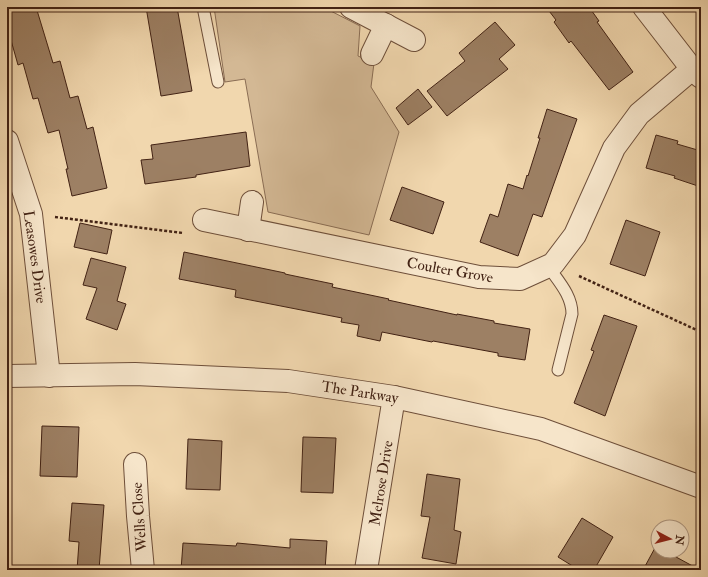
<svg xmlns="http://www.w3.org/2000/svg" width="708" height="577" font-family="'IM FELL Double Pica',serif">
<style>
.green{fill:#d3b894;stroke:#8a6d54}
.building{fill:#9d8064;stroke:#422214}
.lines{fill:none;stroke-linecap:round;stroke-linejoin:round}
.service-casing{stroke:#6e4f3a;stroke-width:13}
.minor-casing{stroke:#6e4f3a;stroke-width:24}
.tertiary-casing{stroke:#6e4f3a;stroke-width:24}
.path{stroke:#422214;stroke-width:2.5;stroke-dasharray:3 2;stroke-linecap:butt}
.service{stroke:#f6e5ca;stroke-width:11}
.minor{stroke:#f6e5ca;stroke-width:22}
.tertiary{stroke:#f6e5ca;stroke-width:22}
.labels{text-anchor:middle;stroke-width:4;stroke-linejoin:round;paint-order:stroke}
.street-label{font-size:15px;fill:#422214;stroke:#f6e5ca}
</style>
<rect width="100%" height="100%" fill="#f1d7ae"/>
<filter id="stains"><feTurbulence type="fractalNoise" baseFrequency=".005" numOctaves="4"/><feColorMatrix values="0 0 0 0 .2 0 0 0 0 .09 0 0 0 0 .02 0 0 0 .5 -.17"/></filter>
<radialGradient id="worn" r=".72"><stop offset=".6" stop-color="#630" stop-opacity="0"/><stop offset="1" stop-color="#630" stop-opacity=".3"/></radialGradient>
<!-- green -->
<polygon class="green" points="214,7 323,7 360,26 358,56 374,63 371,87 399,132 369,235 268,212 245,79 225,82"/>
<!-- building -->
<g class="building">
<polygon points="7,7 36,7 53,63 60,61 70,98 78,96 87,129 93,127 107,188 72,196 66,169 68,169 59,130 48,133 38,98 33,99 23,63 18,65 7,26"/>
<polygon points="146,7 177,7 192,91 161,96"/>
<polygon points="546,7 589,7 599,21 597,22 633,72 609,90 571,41 569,43 554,22 556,20"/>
<polygon points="495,22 515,45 499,59 508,69 447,116 427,91 465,61 459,53"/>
<polygon points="418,89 432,107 408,125 396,108"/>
<polygon points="547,109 577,119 542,217 533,214 518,256 480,242 490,214 498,217 508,184 523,189 527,175 528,176 540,138 538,138"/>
<polygon points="246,132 250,166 196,175 196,177 145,184 141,160 153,159 151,145"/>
<polygon points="656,135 678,141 677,144 701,151 701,187 674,178 675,176 646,168"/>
<polygon points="402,187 444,202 433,234 390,220"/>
<polygon points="626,220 660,232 645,276 610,264"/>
<polygon points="80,223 112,230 107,254 74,247"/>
<polygon points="184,252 285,273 285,274 333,284 332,287 389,299 388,300 457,315 457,314 494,321 494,323 530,329 525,360 498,356 498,353 433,341 432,342 382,332 380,341 357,336 359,325 341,322 342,318 235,297 236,290 179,279"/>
<polygon points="91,258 126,267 117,301 126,304 117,330 86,319 97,288 83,285"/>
<polygon points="604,315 637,326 605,416 574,403 594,351 591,350"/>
<polygon points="42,426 79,427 77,477 40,476"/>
<polygon points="303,437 336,438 333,493 301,492"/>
<polygon points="188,439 222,441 220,490 186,489"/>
<polygon points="427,474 460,479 454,530 461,532 456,564 422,558 430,517 421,516"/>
<polygon points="72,503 104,505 99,570 77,570 79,542 69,541"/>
<polygon points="582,518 613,537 594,570 579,570 558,557"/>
<polygon points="290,539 327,541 325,570 181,570 183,543 236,546 237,543 290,548"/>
<polygon points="656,546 658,547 658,551 665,551 700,570 643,570"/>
</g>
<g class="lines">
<!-- service casing -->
<g class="service-casing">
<g id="service">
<polyline points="203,7 218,82"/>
<path d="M548,266C558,281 572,295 572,314L558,370"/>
</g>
</g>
<!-- minor casing -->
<g class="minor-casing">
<g id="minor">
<polyline points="351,7 414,40"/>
<polyline points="644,7 692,69 701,77"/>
<polyline points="372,54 386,25"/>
<polyline points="7,141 31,214 49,376"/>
<polyline points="204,220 479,277 520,279 553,264 575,235 614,148 639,114 692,69"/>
<polyline points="248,230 252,202"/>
<polyline points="135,464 138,516 143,570"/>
<polyline points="366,570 394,397"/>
</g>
</g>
<!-- tertiary casing -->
<g class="tertiary-casing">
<polyline id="tertiary" points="7,376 135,374 288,381 394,397 541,429 701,487"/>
</g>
<!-- path -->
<g class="path">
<polyline points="55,217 183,233"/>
<polyline points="579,276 701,332"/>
</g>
<!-- service -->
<use href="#service" class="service"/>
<!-- minor -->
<use href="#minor" class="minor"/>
<!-- tertiary -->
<use href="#tertiary" class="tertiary"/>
</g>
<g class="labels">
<!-- street labels -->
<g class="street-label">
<text transform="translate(35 257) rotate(82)" y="5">Leasowes Drive</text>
<text transform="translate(450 270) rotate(10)" y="5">Coulter Grove</text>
<text transform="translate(360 392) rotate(9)" y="5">The Parkway</text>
<text transform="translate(381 483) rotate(-81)" y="5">Melrose Drive</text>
<text transform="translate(139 517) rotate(-94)" y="5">Wells Close</text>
</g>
</g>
<!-- margin -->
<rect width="708" height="577" fill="none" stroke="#f1d7ae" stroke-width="24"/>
<rect x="8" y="8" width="692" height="561" fill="none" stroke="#422214" stroke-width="2"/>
<rect x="12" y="12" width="684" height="553" fill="none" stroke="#422214"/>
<!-- north arrow -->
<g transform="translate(670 539) rotate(97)"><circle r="19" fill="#f6e5ca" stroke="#ae9781"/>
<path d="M0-3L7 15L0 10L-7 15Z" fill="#8f2418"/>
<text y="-6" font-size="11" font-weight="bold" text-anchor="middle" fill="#422214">N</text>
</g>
<rect width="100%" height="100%" filter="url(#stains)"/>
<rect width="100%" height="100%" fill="url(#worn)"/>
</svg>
